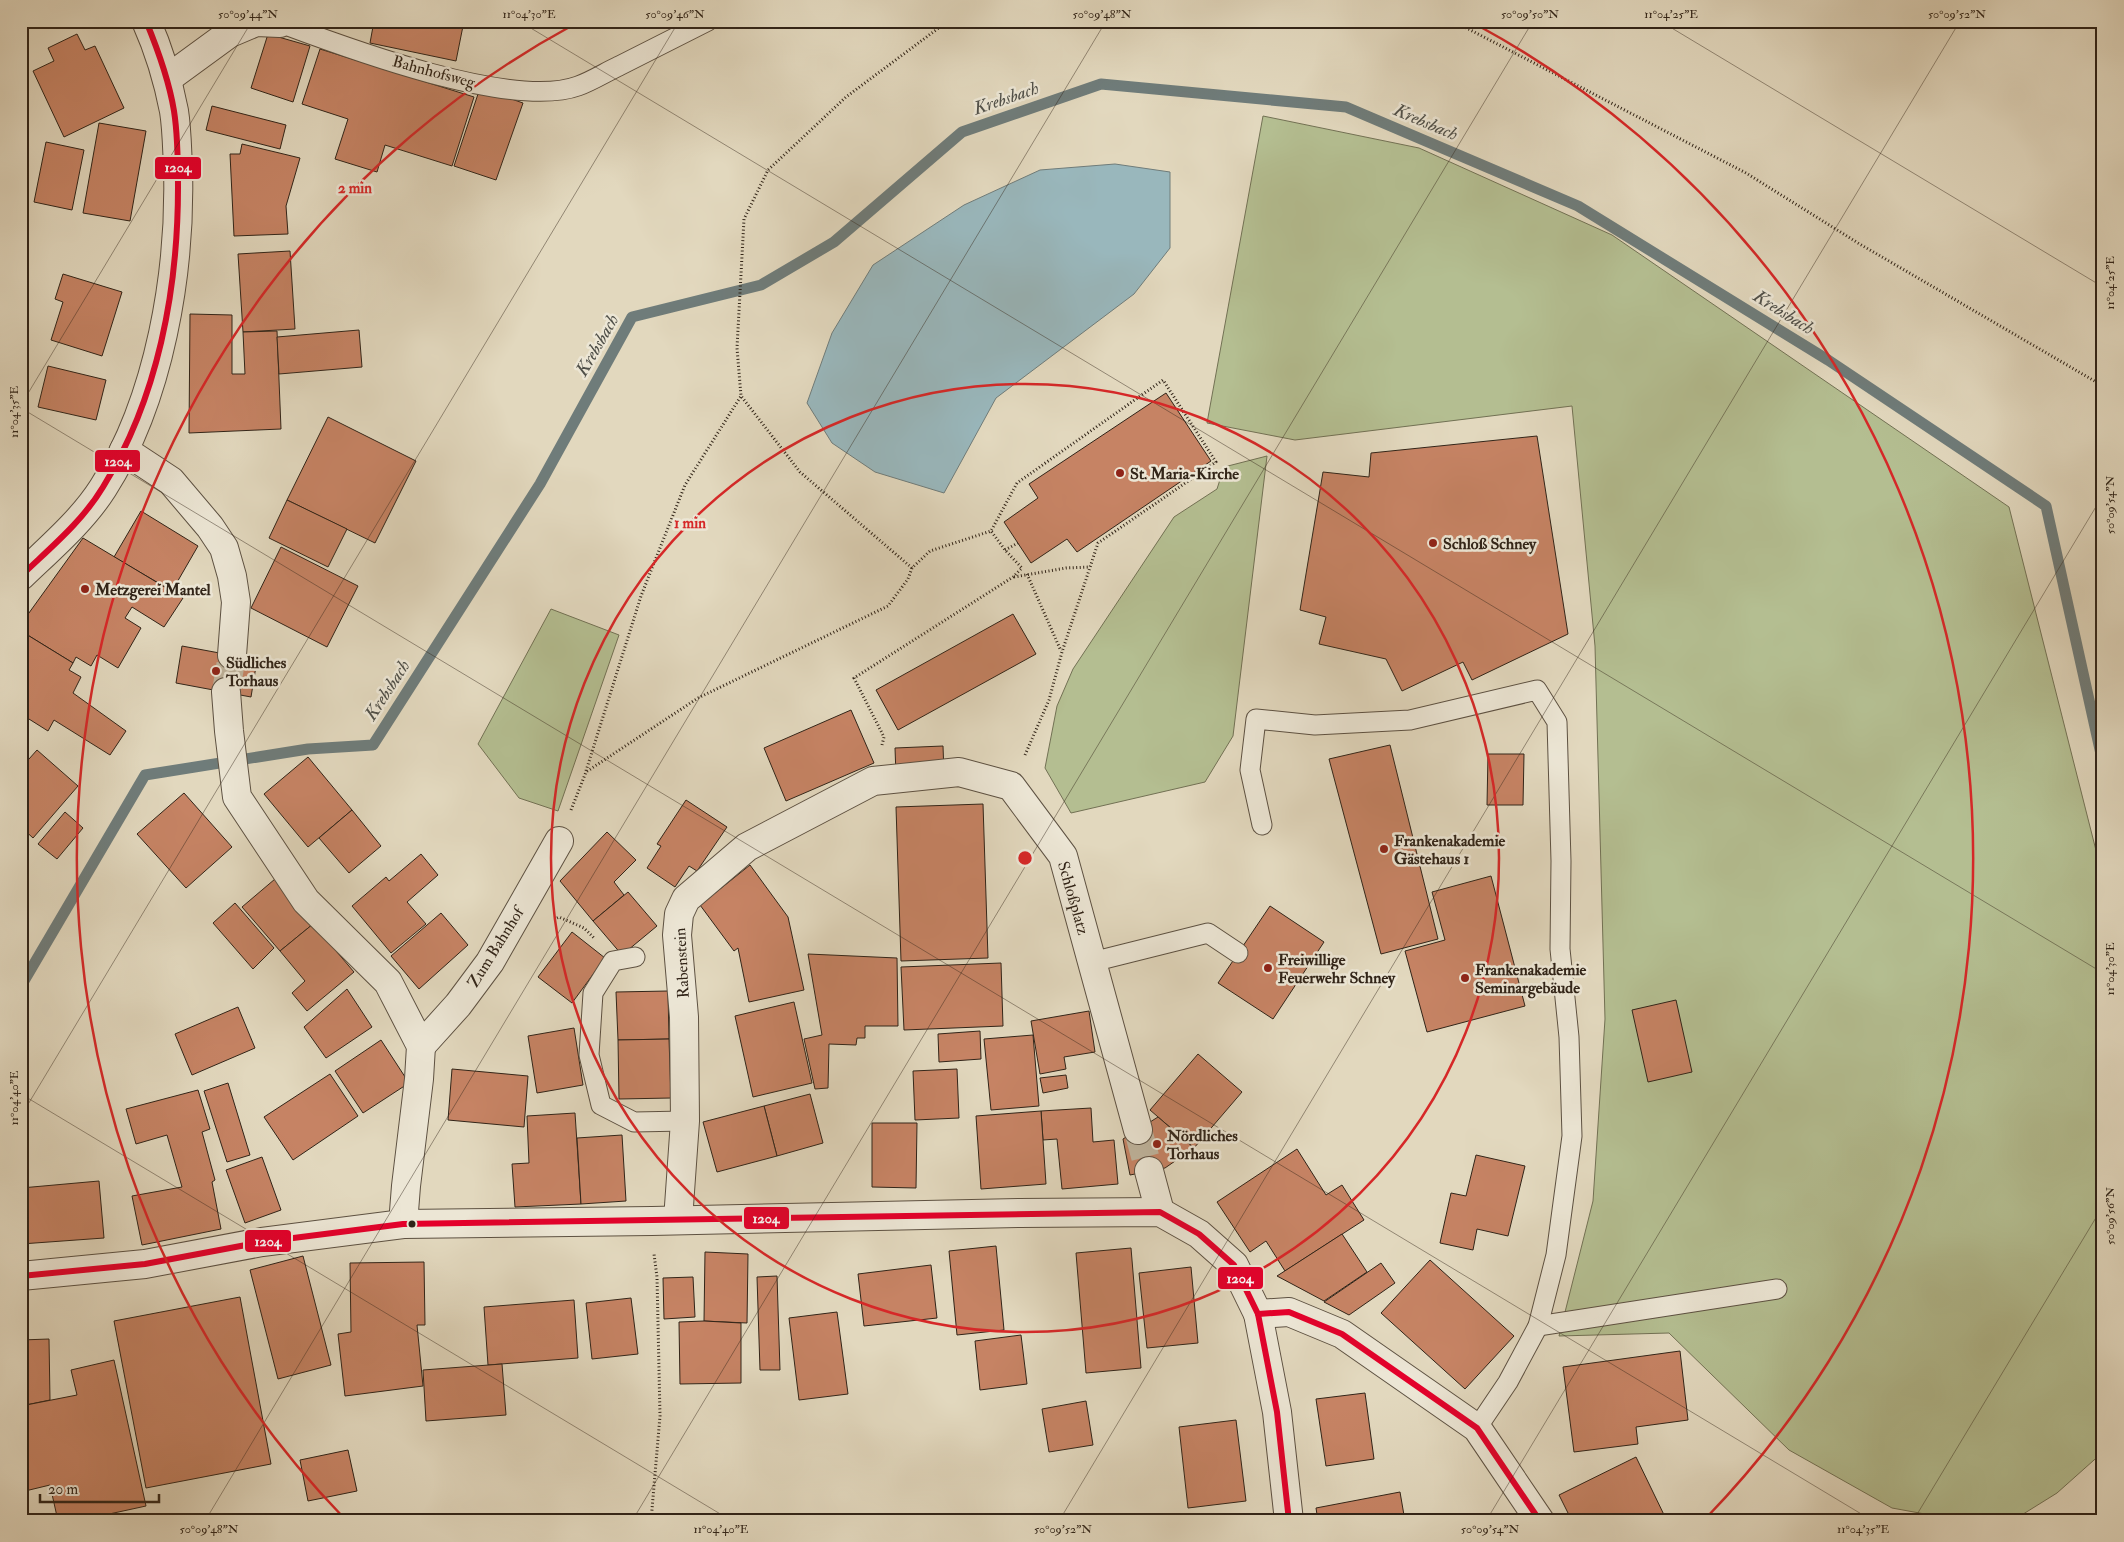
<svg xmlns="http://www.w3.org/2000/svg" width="2124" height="1542" font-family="'IM FELL Double Pica',serif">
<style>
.green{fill:#b4be91;stroke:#727154}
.water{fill:#99b7bc;stroke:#6f7c7a}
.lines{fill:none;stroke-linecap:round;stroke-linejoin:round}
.stream{stroke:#6f7c7a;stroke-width:11}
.building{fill:#c68364;stroke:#312418}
.minor-tunnel{stroke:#bfb49d;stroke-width:28;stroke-dasharray:28 14;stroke-linecap:butt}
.service-casing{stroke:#5d5142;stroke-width:21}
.minor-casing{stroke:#5d5142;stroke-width:30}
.tertiary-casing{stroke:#5d5142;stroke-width:30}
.path{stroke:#312418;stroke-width:3;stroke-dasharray:1 2.5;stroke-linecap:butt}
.service{stroke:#ece6d5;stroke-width:19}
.minor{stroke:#ece6d5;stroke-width:28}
.tertiary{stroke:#ece6d5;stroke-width:28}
.bus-1-casing{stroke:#ece6d5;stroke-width:10}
.bus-1{stroke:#e4002b;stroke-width:6}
.ticks{fill:none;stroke:#312418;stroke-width:1;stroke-opacity:0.45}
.ring{fill:none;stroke:#d62828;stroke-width:2.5}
.poi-dot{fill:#8f2418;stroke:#ece6d5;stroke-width:2}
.bus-dot{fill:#312418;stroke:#ece6d5;stroke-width:2}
.labels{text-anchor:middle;stroke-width:5;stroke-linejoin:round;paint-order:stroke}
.street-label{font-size:16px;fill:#312418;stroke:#ece6d5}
.poi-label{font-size:16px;font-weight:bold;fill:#312418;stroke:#ece6d5;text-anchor:start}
.water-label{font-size:18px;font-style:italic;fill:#505049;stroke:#ece6d5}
.centre{fill:#d62828;stroke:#ece6d5;stroke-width:2.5}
.ring-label{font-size:15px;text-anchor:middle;font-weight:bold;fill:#d62828;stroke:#ece6d5;stroke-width:5;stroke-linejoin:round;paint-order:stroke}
.line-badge{stroke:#ece6d5;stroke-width:2}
.badge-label{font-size:14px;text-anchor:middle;font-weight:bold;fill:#fff}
.neatline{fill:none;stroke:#312418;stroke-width:2}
.ticks-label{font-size:12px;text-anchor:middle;fill:#312418}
</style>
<rect width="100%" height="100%" fill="#e2d8be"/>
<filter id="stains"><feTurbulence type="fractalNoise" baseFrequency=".004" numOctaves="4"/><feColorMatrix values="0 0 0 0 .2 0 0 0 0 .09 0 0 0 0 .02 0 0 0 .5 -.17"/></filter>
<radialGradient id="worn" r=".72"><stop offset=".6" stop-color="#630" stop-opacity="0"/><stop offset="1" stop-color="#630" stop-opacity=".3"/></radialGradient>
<!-- green -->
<g class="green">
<polygon points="1263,116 1419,148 1612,235 2009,507 2103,878 2103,1452 2057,1493 2012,1521 1963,1521 1892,1508 1789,1450 1669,1333 1559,1336 1593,1201 1605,1019 1595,646 1572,406 1295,440 1207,423"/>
<polygon points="1267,456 1233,736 1205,782 1071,813 1045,768 1057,706 1073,669 1174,517 1217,489 1224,467"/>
<polygon points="551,609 619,635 558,811 519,798 478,744"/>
</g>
<!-- water -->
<polygon class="water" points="1115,164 1170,172 1170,248 1134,294 996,398 944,493 875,472 832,443 807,403 832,333 873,265 964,205 1040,170"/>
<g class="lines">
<!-- stream -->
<polyline class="stream" points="21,986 145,775 308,749 373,745 540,484 632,317 761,285 834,242 962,132 1101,84 1346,107 1578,206 1828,360 2046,506 2103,763"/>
</g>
<!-- building -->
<g class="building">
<polygon points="374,21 464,21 456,61 370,43"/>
<polygon points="77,34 85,50 95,46 124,108 64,137 33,71 54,61 48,48"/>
<polygon points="268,34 310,46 293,102 251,88"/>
<polygon points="320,49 474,97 452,166 385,145 377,172 335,159 348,119 302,104"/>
<polygon points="480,88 523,103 496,180 454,166"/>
<polygon points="212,106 286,125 280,149 206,130"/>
<polygon points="99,123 146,131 130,221 83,213"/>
<polygon points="46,142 84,150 72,210 34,202"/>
<polygon points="242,144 300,158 286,206 288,234 234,236 230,154 240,154"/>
<polygon points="290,251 295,329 243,332 238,254"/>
<polygon points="63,274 122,292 102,356 51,340 63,302 55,299"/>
<polygon points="190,314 232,315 232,374 245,374 243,332 277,331 281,429 189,433"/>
<polygon points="359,330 362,367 279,374 277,337"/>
<polygon points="48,366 106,380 96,420 38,407"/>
<polygon points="1166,393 1211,461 1077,552 1067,539 1031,563 1004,522 1038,498 1029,484"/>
<polygon points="328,417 416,461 375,543 287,500"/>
<polygon points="1537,436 1568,634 1472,680 1463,662 1402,691 1386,659 1319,644 1326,617 1300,610 1323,472 1369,477 1371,453"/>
<polygon points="287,500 347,529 328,567 269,538"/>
<polygon points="141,511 198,546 172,591 114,557"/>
<polygon points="83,538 183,598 164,627 132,607 125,618 141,628 118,668 97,655 91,666 76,657 73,663 21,631 21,624"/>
<polygon points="281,547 358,586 327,647 251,608"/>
<polygon points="1013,614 1036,654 898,730 876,690"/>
<polygon points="21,631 73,663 69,670 81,677 73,693 126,731 110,755 54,720 48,731 21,714"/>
<polygon points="182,646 257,660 251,697 176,683"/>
<polygon points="851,710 874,763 786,801 764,748"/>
<polygon points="1390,745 1438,939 1381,954 1329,759"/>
<polygon points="943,746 944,773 896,775 895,748"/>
<polygon points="37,750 78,786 33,838 21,827 21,768"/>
<polygon points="1488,754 1524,754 1523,805 1487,805"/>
<polygon points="308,757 352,810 308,847 264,794"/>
<polygon points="184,793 232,847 186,888 137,834"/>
<polygon points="686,800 727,827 697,871 689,866 675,887 647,868 661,846 657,844"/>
<polygon points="983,804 988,958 901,961 896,807"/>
<polygon points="352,810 381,846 349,873 319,838"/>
<polygon points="65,812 83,828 57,859 38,844"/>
<polygon points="607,832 636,860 614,882 624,895 593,921 560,881"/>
<polygon points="421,854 438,875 407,902 426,924 391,953 352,906 386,877 389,881"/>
<polygon points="750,865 788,917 804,990 749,1002 738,948 734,951 700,905"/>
<polygon points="1491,876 1525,1006 1427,1032 1405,951 1445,940 1432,892"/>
<polygon points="275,879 313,924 280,951 242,907"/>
<polygon points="628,892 657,926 622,955 593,921"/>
<polygon points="235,903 274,948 253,969 213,923"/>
<polygon points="1270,906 1324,942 1273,1019 1218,983"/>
<polygon points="441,913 468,945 419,989 391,956"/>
<polygon points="313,924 354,972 307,1011 292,993 305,981 280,951"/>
<polygon points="572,932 605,958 572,1003 538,977"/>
<polygon points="808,954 897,958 898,1026 865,1026 865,1038 857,1038 856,1045 829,1044 828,1088 815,1089 804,1039 822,1035"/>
<polygon points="1001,963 1003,1026 904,1030 901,967"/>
<polygon points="347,989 372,1027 326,1058 304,1027"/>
<polygon points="668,991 669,1039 618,1040 616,992"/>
<polygon points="1676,1000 1692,1072 1648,1082 1632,1010"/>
<polygon points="794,1002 812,1083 753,1097 735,1016"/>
<polygon points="238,1007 255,1048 192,1075 175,1034"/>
<polygon points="1089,1011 1095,1052 1064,1057 1066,1069 1040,1074 1031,1021"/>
<polygon points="574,1028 583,1085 537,1093 528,1036"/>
<polygon points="980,1031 981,1059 939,1062 938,1034"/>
<polygon points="1033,1035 1039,1106 991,1110 984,1039"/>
<polygon points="669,1039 671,1098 619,1099 618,1040"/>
<polygon points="381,1040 409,1083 363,1113 335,1071"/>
<polygon points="1198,1054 1242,1092 1194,1148 1150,1110"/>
<polygon points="452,1069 528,1076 524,1127 448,1120"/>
<polygon points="957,1069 959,1118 915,1120 913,1071"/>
<polygon points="330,1074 358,1116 293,1160 264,1117"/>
<polygon points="1066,1075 1068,1088 1043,1093 1040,1078"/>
<polygon points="228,1083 250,1155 227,1162 204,1091"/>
<polygon points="198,1090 210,1129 202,1132 215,1180 212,1182 221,1229 142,1245 132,1196 182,1187 167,1135 136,1144 126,1109"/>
<polygon points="810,1094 823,1143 777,1156 764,1106"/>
<polygon points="764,1106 777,1156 717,1172 703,1122"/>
<polygon points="1091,1108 1093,1142 1114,1140 1118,1184 1062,1189 1057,1139 1043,1140 1041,1111"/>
<polygon points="1041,1111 1046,1184 981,1189 976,1116"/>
<polygon points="575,1113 581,1204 515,1207 512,1164 529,1163 527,1116"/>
<polygon points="1158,1117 1194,1148 1165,1168 1130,1175 1123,1139"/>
<polygon points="872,1123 917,1123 916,1188 872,1187"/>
<polygon points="622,1135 626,1201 581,1204 577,1138"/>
<polygon points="1297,1149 1326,1195 1342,1185 1364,1220 1285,1271 1266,1241 1250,1252 1217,1202"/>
<polygon points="1476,1155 1525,1166 1508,1236 1477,1229 1473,1250 1440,1243 1451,1193 1466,1196"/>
<polygon points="262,1157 281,1210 245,1223 226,1170"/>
<polygon points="99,1181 104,1238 21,1244 21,1188"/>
<polygon points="1342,1234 1367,1272 1324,1301 1277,1276"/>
<polygon points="996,1246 1004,1330 957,1335 949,1251"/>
<polygon points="1131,1248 1141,1368 1086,1373 1076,1253"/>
<polygon points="705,1252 748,1254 747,1323 704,1321"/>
<polygon points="303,1256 331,1365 278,1379 250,1270"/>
<polygon points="1430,1260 1514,1336 1465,1389 1381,1313"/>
<polygon points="424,1262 425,1325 417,1325 423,1386 345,1396 338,1334 351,1332 350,1263"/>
<polygon points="1381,1263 1395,1283 1349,1315 1324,1302"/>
<polygon points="931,1265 937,1318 864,1326 858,1274"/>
<polygon points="1191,1267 1198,1343 1147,1348 1139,1273"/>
<polygon points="777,1276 780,1370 760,1370 757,1277"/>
<polygon points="693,1277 695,1317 664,1319 663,1278"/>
<polygon points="240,1297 271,1464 146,1488 114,1321"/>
<polygon points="631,1298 638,1354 592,1359 586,1303"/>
<polygon points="574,1300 578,1358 488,1365 484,1307"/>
<polygon points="837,1312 848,1394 799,1400 789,1318"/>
<polygon points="704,1321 741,1323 741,1383 680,1384 679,1322"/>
<polygon points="1021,1335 1027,1384 980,1390 975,1341"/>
<polygon points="49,1339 50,1400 21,1406 21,1340"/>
<polygon points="1680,1351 1688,1420 1636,1427 1638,1444 1574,1452 1563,1367"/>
<polygon points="114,1360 146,1506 77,1521 58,1521 50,1485 21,1492 21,1406 77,1395 71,1370"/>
<polygon points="502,1364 506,1415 426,1421 423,1370"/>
<polygon points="1365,1393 1374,1459 1326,1466 1316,1399"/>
<polygon points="1086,1401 1093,1445 1049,1452 1042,1409"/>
<polygon points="1236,1420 1246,1501 1188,1508 1179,1427"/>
<polygon points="348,1450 357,1491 308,1501 300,1460"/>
<polygon points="1636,1457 1667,1521 1572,1521 1559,1495"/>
<polygon points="1400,1492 1405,1521 1318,1521 1316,1508"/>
</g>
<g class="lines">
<!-- minor-tunnel -->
<g class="minor-tunnel">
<polyline points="226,692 232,655"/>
<polyline points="1138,1130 1149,1171"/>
</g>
<!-- service casing -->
<g class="service-casing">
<g id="service">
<path d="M280,23C347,48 512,110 578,86C592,81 606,72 619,66C649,51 678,36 708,21"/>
<polyline points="1262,825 1250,770 1256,719 1315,725 1410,720 1537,690 1557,722 1561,861 1560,949 1569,1037 1572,1136 1556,1255 1538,1326 1508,1382 1477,1428"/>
<polyline points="635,957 613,961 593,993 589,1055 601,1105 634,1122 685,1121"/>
<polyline points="1092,962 1208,933 1238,953"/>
<polyline points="1538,1326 1777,1289"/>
</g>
</g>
<!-- minor casing -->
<g class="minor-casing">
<g id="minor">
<polyline points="167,79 230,33 256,22 280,23"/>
<polyline points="124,450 171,481 210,527 224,548 232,576 236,602 232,655"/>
<polyline points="226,692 229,731 237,797 306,901 388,982 421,1046 419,1079 406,1186 403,1224"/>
<polyline points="421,1046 458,1005 490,962 559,841"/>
<polyline points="1149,1171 1160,1212"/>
<polyline points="678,1220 685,1121 684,1017 677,935 679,914 686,899 747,847 873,781 959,772 1011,786 1063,856 1138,1130"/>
<polyline points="21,1276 145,1264 262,1242 403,1224 652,1221 1019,1213 1160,1212 1199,1234 1234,1265 1258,1314 1277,1412 1289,1521"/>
<polyline points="1258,1314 1289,1312 1342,1334 1477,1428 1540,1521"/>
</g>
</g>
<!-- tertiary casing -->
<g class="tertiary-casing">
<path id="tertiary" d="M21,576C50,548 82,521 103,488C160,399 181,272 178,168C177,149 177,130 174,111C168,80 159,50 146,21"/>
</g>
<!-- path -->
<g class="path">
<polyline points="1453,21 1746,173 1858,243 2103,386"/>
<polyline points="1005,550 1018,543"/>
<polyline points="912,568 800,472 741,396 737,348 744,219 768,170 846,97 948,21"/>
<polyline points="1027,574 1061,651"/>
<polyline points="1014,577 1066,568 1090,567"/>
<polyline points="882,745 884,737 854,678 1013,577 1022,568 1005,550 991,531"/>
<polyline points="586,771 641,596 685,485 741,396"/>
<polyline points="571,810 586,772 698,698 888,606 908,579 912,568 930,551 991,531 1017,483 1163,380 1216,462 1098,543 1062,652 1049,700 1025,755"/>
<polyline points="557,918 559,917 584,928 594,938"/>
<polyline points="651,1521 660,1416 657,1277 654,1254"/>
</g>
<!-- service -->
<use href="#service" class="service"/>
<!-- minor -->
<use href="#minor" class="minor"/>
<!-- tertiary -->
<use href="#tertiary" class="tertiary"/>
<!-- bus-1 casing -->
<g class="bus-1-casing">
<g id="bus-1">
<path d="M21,576C50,548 82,522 103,487C158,398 178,290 178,187C178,162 178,136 174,111C169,80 158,50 146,21"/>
<polyline points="21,1276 145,1264 262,1242 403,1224 1160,1212 1199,1234 1234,1265 1258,1314 1277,1412 1289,1521"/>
<polyline points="1258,1314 1289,1312 1342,1334 1477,1428 1540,1521"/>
</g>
</g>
<!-- bus-1 -->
<use href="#bus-1" class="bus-1"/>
</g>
<!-- ticks -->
<path class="ticks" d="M519,21L2103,973M1660,21L2103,287M21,405L252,21M21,408L1873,1521M21,1094L732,1521M21,1116L679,21M205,1521L1106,21M632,1521L1533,21M1059,1521L1960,21M1486,1521L2103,495M1913,1521L2103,1206"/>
<!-- distance rings -->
<g class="ring">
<circle cx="1025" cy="858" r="474"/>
<path d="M343 1517A948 948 0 0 1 573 25M1477 25A948 948 0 0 1 1707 1517"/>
</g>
<!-- markers -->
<g class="poi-dot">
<circle cx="1120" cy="473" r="5"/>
<circle cx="1433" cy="543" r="5"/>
<circle cx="85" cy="589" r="5"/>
<circle cx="216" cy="671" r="5"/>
<circle cx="1384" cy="849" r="5"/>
<circle cx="1268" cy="968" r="5"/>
<circle cx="1465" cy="978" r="5"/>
<circle cx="1157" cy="1144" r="5"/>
</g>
<circle class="bus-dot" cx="412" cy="1224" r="4.5"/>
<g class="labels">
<!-- street labels -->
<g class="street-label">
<text transform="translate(434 71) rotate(15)" y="6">Bahnhofsweg</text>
<text transform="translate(1074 898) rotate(74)" y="6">Schloßplatz</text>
<text transform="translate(495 947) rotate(-58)" y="6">Zum Bahnhof</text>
<text transform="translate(681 963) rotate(-93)" y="6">Rabenstein</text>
</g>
<!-- poi labels -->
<g class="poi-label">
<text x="1130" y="479">St. Maria-Kirche</text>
<text x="1443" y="549">Schloß Schney</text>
<text x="95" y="595">Metzgerei Mantel</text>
<text x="226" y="668">Südliches<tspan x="226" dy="18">Torhaus</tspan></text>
<text x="1394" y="846">Frankenakademie<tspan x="1394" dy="18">Gästehaus 1</tspan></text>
<text x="1278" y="965">Freiwillige<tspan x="1278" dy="18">Feuerwehr Schney</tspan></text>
<text x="1475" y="975">Frankenakademie<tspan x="1475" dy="18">Seminargebäude</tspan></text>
<text x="1167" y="1141">Nördliches<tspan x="1167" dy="18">Torhaus</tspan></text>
</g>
<!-- water labels -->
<g class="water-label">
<text transform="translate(1006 98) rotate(-19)" y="6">Krebsbach</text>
<text transform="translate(1426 122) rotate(23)" y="6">Krebsbach</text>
<text transform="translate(1784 312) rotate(32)" y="6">Krebsbach</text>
<text transform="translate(597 345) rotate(-60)" y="6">Krebsbach</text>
<text transform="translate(387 690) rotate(-57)" y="6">Krebsbach</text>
</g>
</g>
<circle cx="1025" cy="858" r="8" class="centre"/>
<g class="ring-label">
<text x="355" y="193">2 min</text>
<text x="690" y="528">1 min</text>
</g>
<g class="line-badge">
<rect x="154" y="156" width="48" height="24" rx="5" fill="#e4002b"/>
<rect x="94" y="449" width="47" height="24" rx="5" fill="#e4002b"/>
<rect x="743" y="1206" width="47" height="24" rx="5" fill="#e4002b"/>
<rect x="244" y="1229" width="48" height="24" rx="5" fill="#e4002b"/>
<rect x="1217" y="1266" width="47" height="24" rx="5" fill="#e4002b"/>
</g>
<g class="badge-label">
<text x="178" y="172">1204</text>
<text x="118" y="466">1204</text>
<text x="766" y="1223">1204</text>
<text x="268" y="1246">1204</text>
<text x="1240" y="1283">1204</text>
</g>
<!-- margin -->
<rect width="2124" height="1542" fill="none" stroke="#e2d8be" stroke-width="55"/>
<!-- scale -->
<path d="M40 1494v8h119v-8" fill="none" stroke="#312418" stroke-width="2.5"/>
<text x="48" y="1494" font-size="15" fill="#312418" stroke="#ece6d5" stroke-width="4" paint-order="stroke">20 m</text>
<rect x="28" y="28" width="2068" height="1486" class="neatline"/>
<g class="ticks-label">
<text x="248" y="18">50°09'44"N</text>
<text x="529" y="18">11°04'30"E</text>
<text x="675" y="18">50°09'46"N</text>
<text x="1102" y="18">50°09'48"N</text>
<text x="1530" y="18">50°09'50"N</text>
<text x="1671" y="18">11°04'25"E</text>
<text x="1957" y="18">50°09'52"N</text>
<text transform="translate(2110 283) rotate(-90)" y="4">11°04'25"E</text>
<text transform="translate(14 412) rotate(-90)" y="4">11°04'35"E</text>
<text transform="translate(2110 505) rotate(-90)" y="4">50°09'54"N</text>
<text transform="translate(2110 969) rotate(-90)" y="4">11°04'30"E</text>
<text transform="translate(14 1098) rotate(-90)" y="4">11°04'40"E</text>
<text transform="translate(2110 1216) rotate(-90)" y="4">50°09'56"N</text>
<text x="209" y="1533">50°09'48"N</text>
<text x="721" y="1533">11°04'40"E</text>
<text x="1063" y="1533">50°09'52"N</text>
<text x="1490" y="1533">50°09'54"N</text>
<text x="1863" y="1533">11°04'35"E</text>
</g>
<rect width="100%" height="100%" filter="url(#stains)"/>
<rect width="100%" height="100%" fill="url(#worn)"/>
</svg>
